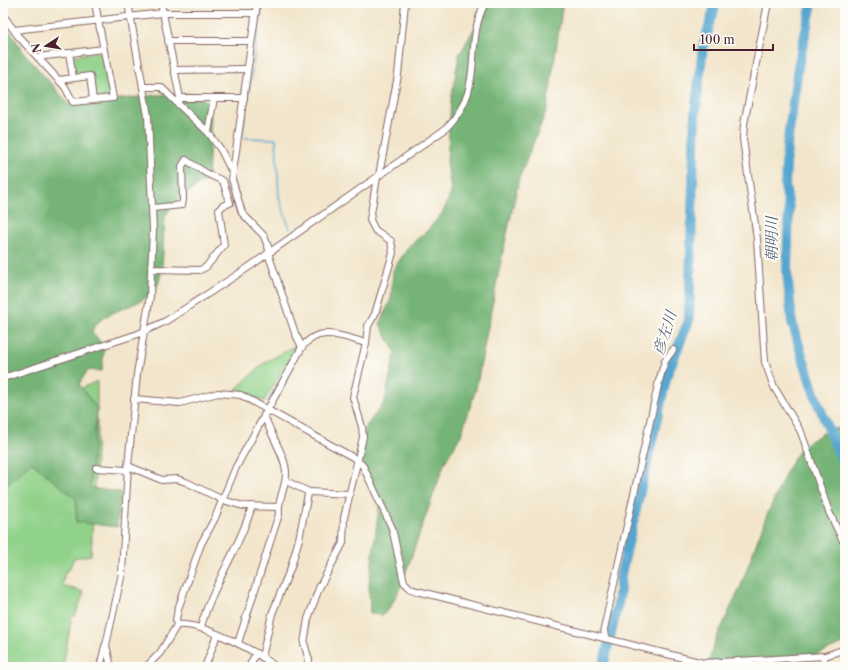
<svg xmlns="http://www.w3.org/2000/svg" width="848" height="670" font-family="'Libre Caslon Text','Noto Serif JP',serif">
<style>
.green{fill:#91d28a;stroke:#6e785a}
.forest{fill:#74b476;stroke:#5f6a50}
.lines{fill:none;stroke-linecap:round;stroke-linejoin:round}
.stream{stroke:#55a6d0;stroke-width:1.5}
.river{stroke:#55a6d0;stroke-width:10}
.minor-casing{stroke:#856463;stroke-width:8}
.minor{stroke:#fff;stroke-width:6}
.labels{text-anchor:middle;stroke-width:4;stroke-linejoin:round;paint-order:stroke}
.water-label{font-size:15px;font-style:italic;fill:#4f5c75;stroke:#fdfcf7}
</style>
<rect width="100%" height="100%" fill="#fdfcf7"/>
<filter id="ink" filterUnits="userSpaceOnUse"><feTurbulence type="fractalNoise" baseFrequency=".025" numOctaves="2"/><feDisplacementMap in="SourceGraphic" scale="8" xChannelSelector="R" yChannelSelector="G"/><feConvolveMatrix kernelMatrix="1 2 1 2 8 2 1 2 1" color-interpolation-filters="sRGB"/></filter>
<filter id="wash" filterUnits="userSpaceOnUse"><feTurbulence type="fractalNoise" baseFrequency=".012" numOctaves="4" result="noise"/><feDisplacementMap in="SourceGraphic" scale="16" xChannelSelector="R" yChannelSelector="G"/><feGaussianBlur stdDeviation="0.9" result="paint"/><feColorMatrix in="noise" values="0 0 0 0 0 0 0 0 0 0 0 0 0 0 0 0 0 1.4 0 .05"/><feComposite in="paint" operator="in"/></filter>
<g filter="url(#wash)">
<rect width="100%" height="100%" fill="#f2e5cb"/>
<!-- green -->
<g class="green">
<polygon points="98,52 102,55 110,94 107,97 94,98 91,75 75,77 71,56"/>
<polygon points="300,343 264,401 235,390 264,363"/>
<polygon points="3,381 76,391 97,381 97,432 91,555 74,558 69,570 65,572 62,586 84,592 75,616 72,616 63,667 3,667"/>
</g>
<!-- forest -->
<g class="forest">
<polygon points="489,3 563,3 547,109 519,179 498,275 476,389 461,435 445,462 401,586 390,608 383,615 370,614 369,585 379,507 375,495 366,478 361,456 365,428 385,401 395,352 380,324 391,299 393,270 409,246 427,231 443,212 451,193 447,161 451,100 459,55"/>
<path d="M3,21L25,54L70,105L156,95L192,94L207,101L211,118L208,178C194,189 175,199 166,215C164,219 165,225 164,230C163,244 164,279 155,290C139,309 101,309 92,331L104,347L102,371L88,370L79,384L97,408L90,488L121,492L117,527L76,522V499L31,462L3,490Z"/>
<polygon points="845,426 845,643 788,667 707,667 715,641 740,588 766,517 788,468 803,445 825,432"/>
</g>
<g class="lines">
<!-- stream -->
<g class="stream">
<polyline points="262,3 242,137 244,138 276,139 279,198 290,229"/>
<polyline points="268,402 294,355"/>
</g>
<!-- river -->
<g class="river">
<polyline points="812,3 798,67 787,146 785,186 789,208 787,272 792,322 801,352 815,396 845,468"/>
<polyline points="603,667 619,599 621,574 667,375 689,320 695,115 703,47 716,3"/>
</g>
</g>
</g>
<g filter="url(#ink)">
<g class="lines">
<!-- minor casing -->
<g class="minor-casing">
<g id="minor">
<polyline points="161,3 180,98 177,103 208,132 221,150 232,172"/>
<polyline points="257,3 232,179 242,213 264,236 270,252"/>
<polyline points="768,3 744,124 743,139 757,239 765,362 774,387 801,432 829,512 845,545"/>
<polyline points="3,15 18,36 65,87 73,102 113,98 95,3"/>
<polyline points="14,30 163,13 256,13"/>
<polyline points="168,41 251,41"/>
<polyline points="69,53 73,78"/>
<polyline points="38,57 103,49"/>
<polyline points="174,70 247,69"/>
<polyline points="59,80 90,76 93,100"/>
<polyline points="144,87 161,87 177,103"/>
<polyline points="180,98 244,98"/>
<polyline points="208,132 214,98"/>
<polyline points="379,175 398,75 405,3"/>
<polyline points="268,253 295,333 302,347"/>
<polyline points="152,269 200,270 206,267 224,245 219,210 222,206 230,203 223,181 206,173 186,160 182,166 183,200 182,205 153,208"/>
<path d="M3,378L138,334L166,321L246,269L444,130C488,89 462,48 485,3"/>
<polyline points="134,399 180,403 218,393 241,395 356,459 363,466 392,528 404,582 411,589 417,591 703,663 825,656 845,649"/>
<polyline points="128,466 162,480 177,479 186,482 223,500 243,506 278,507"/>
<polyline points="96,468 127,470"/>
<polyline points="286,481 309,492"/>
<path d="M177,625C202,622 256,651 276,667"/>
<path d="M201,627C212,585 240,548 252,506"/>
<polyline points="605,638 604,629 659,381 665,361 673,350"/>
<path d="M238,643L279,514C277,500 286,488 286,474C287,459 269,431 264,415"/>
<polyline points="262,657 272,614 291,567 299,539 308,494 309,492 349,494"/>
<polyline points="100,667 105,646"/>
<polyline points="111,667 106,645 122,573 128,466 137,374 150,296 153,230 148,116 128,3"/>
<path d="M146,667L160,653L177,625L176,620L178,609L201,544L215,518L236,467L302,347C320,324 343,337 366,343"/>
<polyline points="205,667 217,635"/>
<polyline points="249,667 256,653"/>
<polyline points="306,667 309,660 304,643 308,619 319,588 343,543 344,518 363,437 362,427 353,397 366,343 368,326 375,314 393,253 391,241 375,230 370,220 377,177"/>
<polyline points="822,667 825,656"/>
</g>
</g>
<!-- minor -->
<use href="#minor" class="minor"/>
</g>
</g>
<g class="labels">
<!-- water labels -->
<g class="water-label">
<text transform="translate(772 239) rotate(-90)" y="5">朝明川</text>
<text transform="translate(665 333) rotate(-72)" y="5">彦左川</text>
</g>
</g>
<!-- margin -->
<rect width="848" height="670" fill="none" stroke="#fdfcf7" stroke-width="16"/>
<!-- north arrow -->
<g transform="translate(46 46) rotate(258)" stroke="#fdfcf7" stroke-width="3" paint-order="stroke">
<path d="M0-3L7 15L0 10L-7 15Z" fill="#4a1f2b"/>
<text y="-6" font-size="11" font-weight="bold" text-anchor="middle" fill="#4a1f2b">N</text>
</g>
<!-- scale -->
<path d="M694 44v6h79v-6" fill="none" stroke="#4a1f2b" stroke-width="2"/>
<text x="700" y="44" font-size="12" fill="#4a1f2b" stroke="#fdfcf7" stroke-width="3" paint-order="stroke">100 m</text>
</svg>
